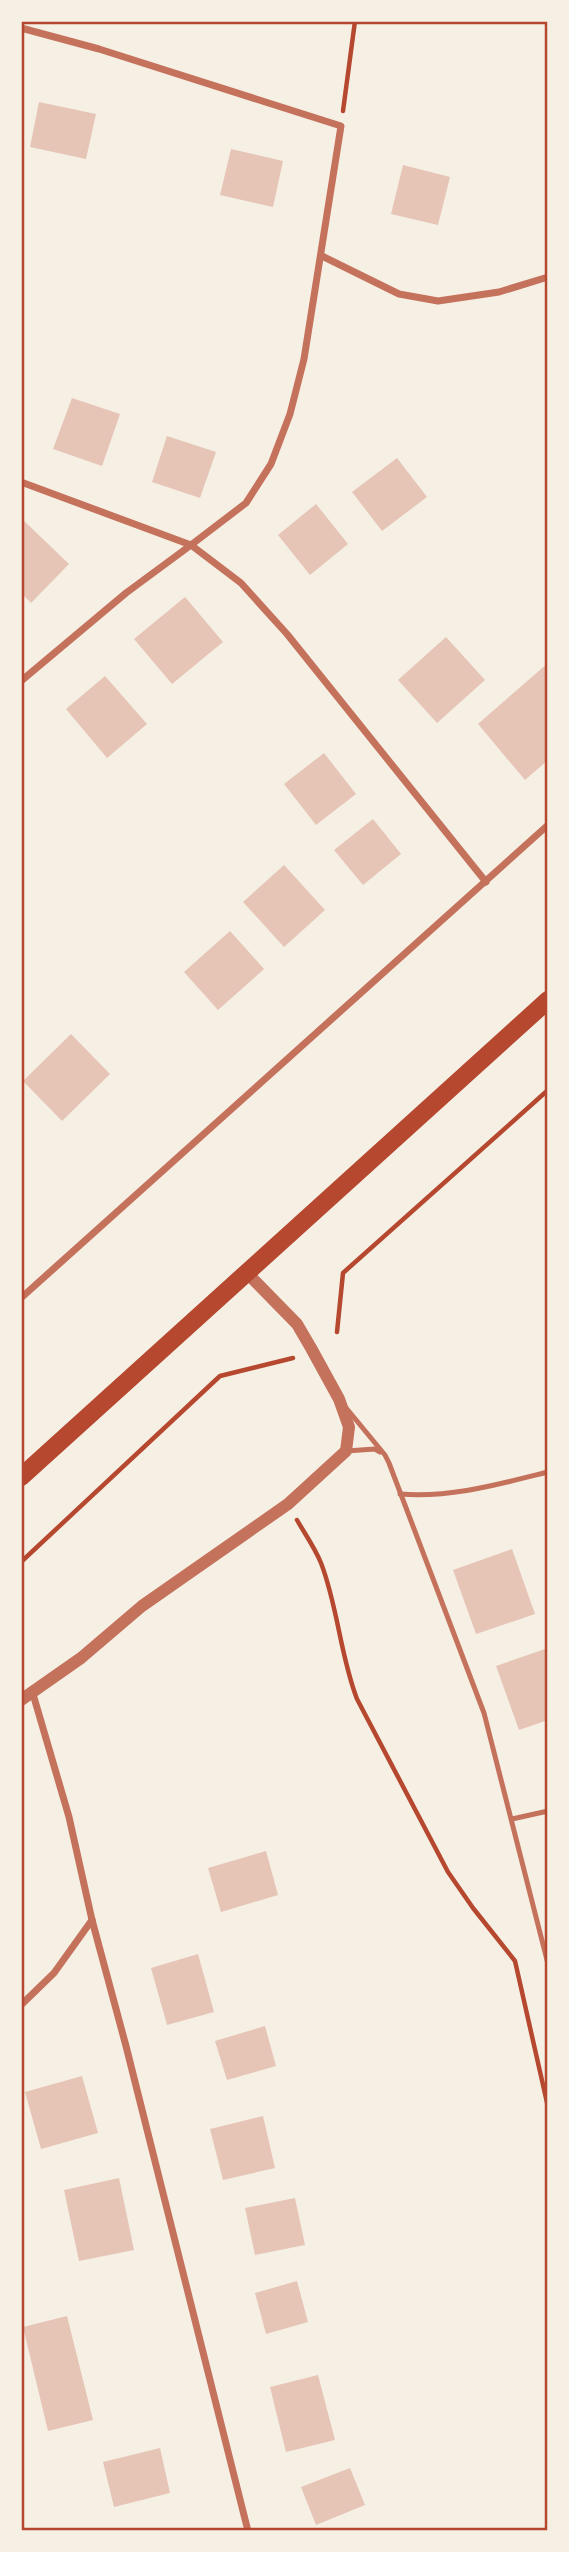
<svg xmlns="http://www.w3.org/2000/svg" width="569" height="2552" font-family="Raleway,sans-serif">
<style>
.building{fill:#e6c5b7}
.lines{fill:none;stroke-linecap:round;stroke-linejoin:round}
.path{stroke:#b5482f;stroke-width:4.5}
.service{stroke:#c5725c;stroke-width:5}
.minor{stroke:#c5725c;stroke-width:7}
.tertiary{stroke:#c5725c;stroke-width:12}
.primary{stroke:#b5482f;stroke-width:18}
.neatline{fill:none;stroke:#b5482f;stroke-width:2.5}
</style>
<rect width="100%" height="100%" fill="#f6efe4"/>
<!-- building -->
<g class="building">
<polygon points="39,102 96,114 86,159 30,147"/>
<polygon points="231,149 283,161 273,207 220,195"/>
<polygon points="403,165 450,177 438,225 391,214"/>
<polygon points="72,398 120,414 102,466 53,449"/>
<polygon points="167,436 216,452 200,498 152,482"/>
<polygon points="397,458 427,497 382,531 352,492"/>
<polygon points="316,504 348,544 310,575 278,535"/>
<polygon points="22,519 69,564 31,603 21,593"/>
<polygon points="185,597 223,642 172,684 134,639"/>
<polygon points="446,637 485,680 437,723 398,680"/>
<polygon points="548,663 548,760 525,780 478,724"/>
<polygon points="105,676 147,724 107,758 66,709"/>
<polygon points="324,753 356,794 316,825 284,784"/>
<polygon points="373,819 401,854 363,885 334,850"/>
<polygon points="284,865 325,910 284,947 243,902"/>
<polygon points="230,931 264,969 218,1010 184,972"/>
<polygon points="71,1034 110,1074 62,1121 23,1081"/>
<polygon points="512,1549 535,1614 476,1634 453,1570"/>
<polygon points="548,1648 548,1720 519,1730 496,1666"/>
<polygon points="266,1851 278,1895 221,1912 208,1868"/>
<polygon points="198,1954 214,2012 167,2025 151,1968"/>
<polygon points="265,2026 276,2066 227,2080 215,2041"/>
<polygon points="82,2076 98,2133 41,2149 25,2092"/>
<polygon points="263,2116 275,2168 223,2180 210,2129"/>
<polygon points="119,2178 134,2250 79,2261 64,2190"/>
<polygon points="295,2198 305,2245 255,2255 245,2208"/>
<polygon points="297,2281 308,2322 266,2334 255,2293"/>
<polygon points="67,2316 93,2420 48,2431 23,2327"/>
<polygon points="318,2375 335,2440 286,2452 270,2387"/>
<polygon points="160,2448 170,2493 114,2507 103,2462"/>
<polygon points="350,2468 365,2505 316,2525 301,2487"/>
</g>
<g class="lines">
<!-- path -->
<g class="path">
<polyline points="343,111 355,21"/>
<polyline points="337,1332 343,1273 548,1090"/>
<path d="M297,1520C305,1534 315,1548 321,1563C338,1607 340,1655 357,1699L448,1872L473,1908L515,1961L548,2107"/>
<polyline points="21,1562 220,1376 293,1358"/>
</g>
<!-- service -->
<g class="service">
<polyline points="347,1409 385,1455 389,1463 484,1713 548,1964"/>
<polyline points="346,1451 375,1449 380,1452"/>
<path d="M400,1494C452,1498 499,1484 548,1472"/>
<polyline points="512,1819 548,1811"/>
</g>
<!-- minor -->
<g class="minor">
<polyline points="21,28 99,49 341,126 304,359 290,414 271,464 246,503 191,545 21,482"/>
<polyline points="322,256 399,294 438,301 499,292 548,277"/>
<polyline points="21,681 126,593 191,545 241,583 287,634 486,882"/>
<polyline points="21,1298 548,825"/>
<polyline points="33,1694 69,1817 92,1920 126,2046 248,2531"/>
<polyline points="21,2005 54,1973 92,1920"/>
</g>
<!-- tertiary -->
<polyline class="tertiary" points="21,1700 81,1658 142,1606 288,1504 346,1451 349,1427 339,1399 311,1348 297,1324 247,1273"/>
<!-- primary -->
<polyline class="primary" points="21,1477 548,1000"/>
</g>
<!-- border -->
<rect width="569" height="2552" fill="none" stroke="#f6efe4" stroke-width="46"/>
<rect x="23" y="23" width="523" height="2506" class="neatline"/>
</svg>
